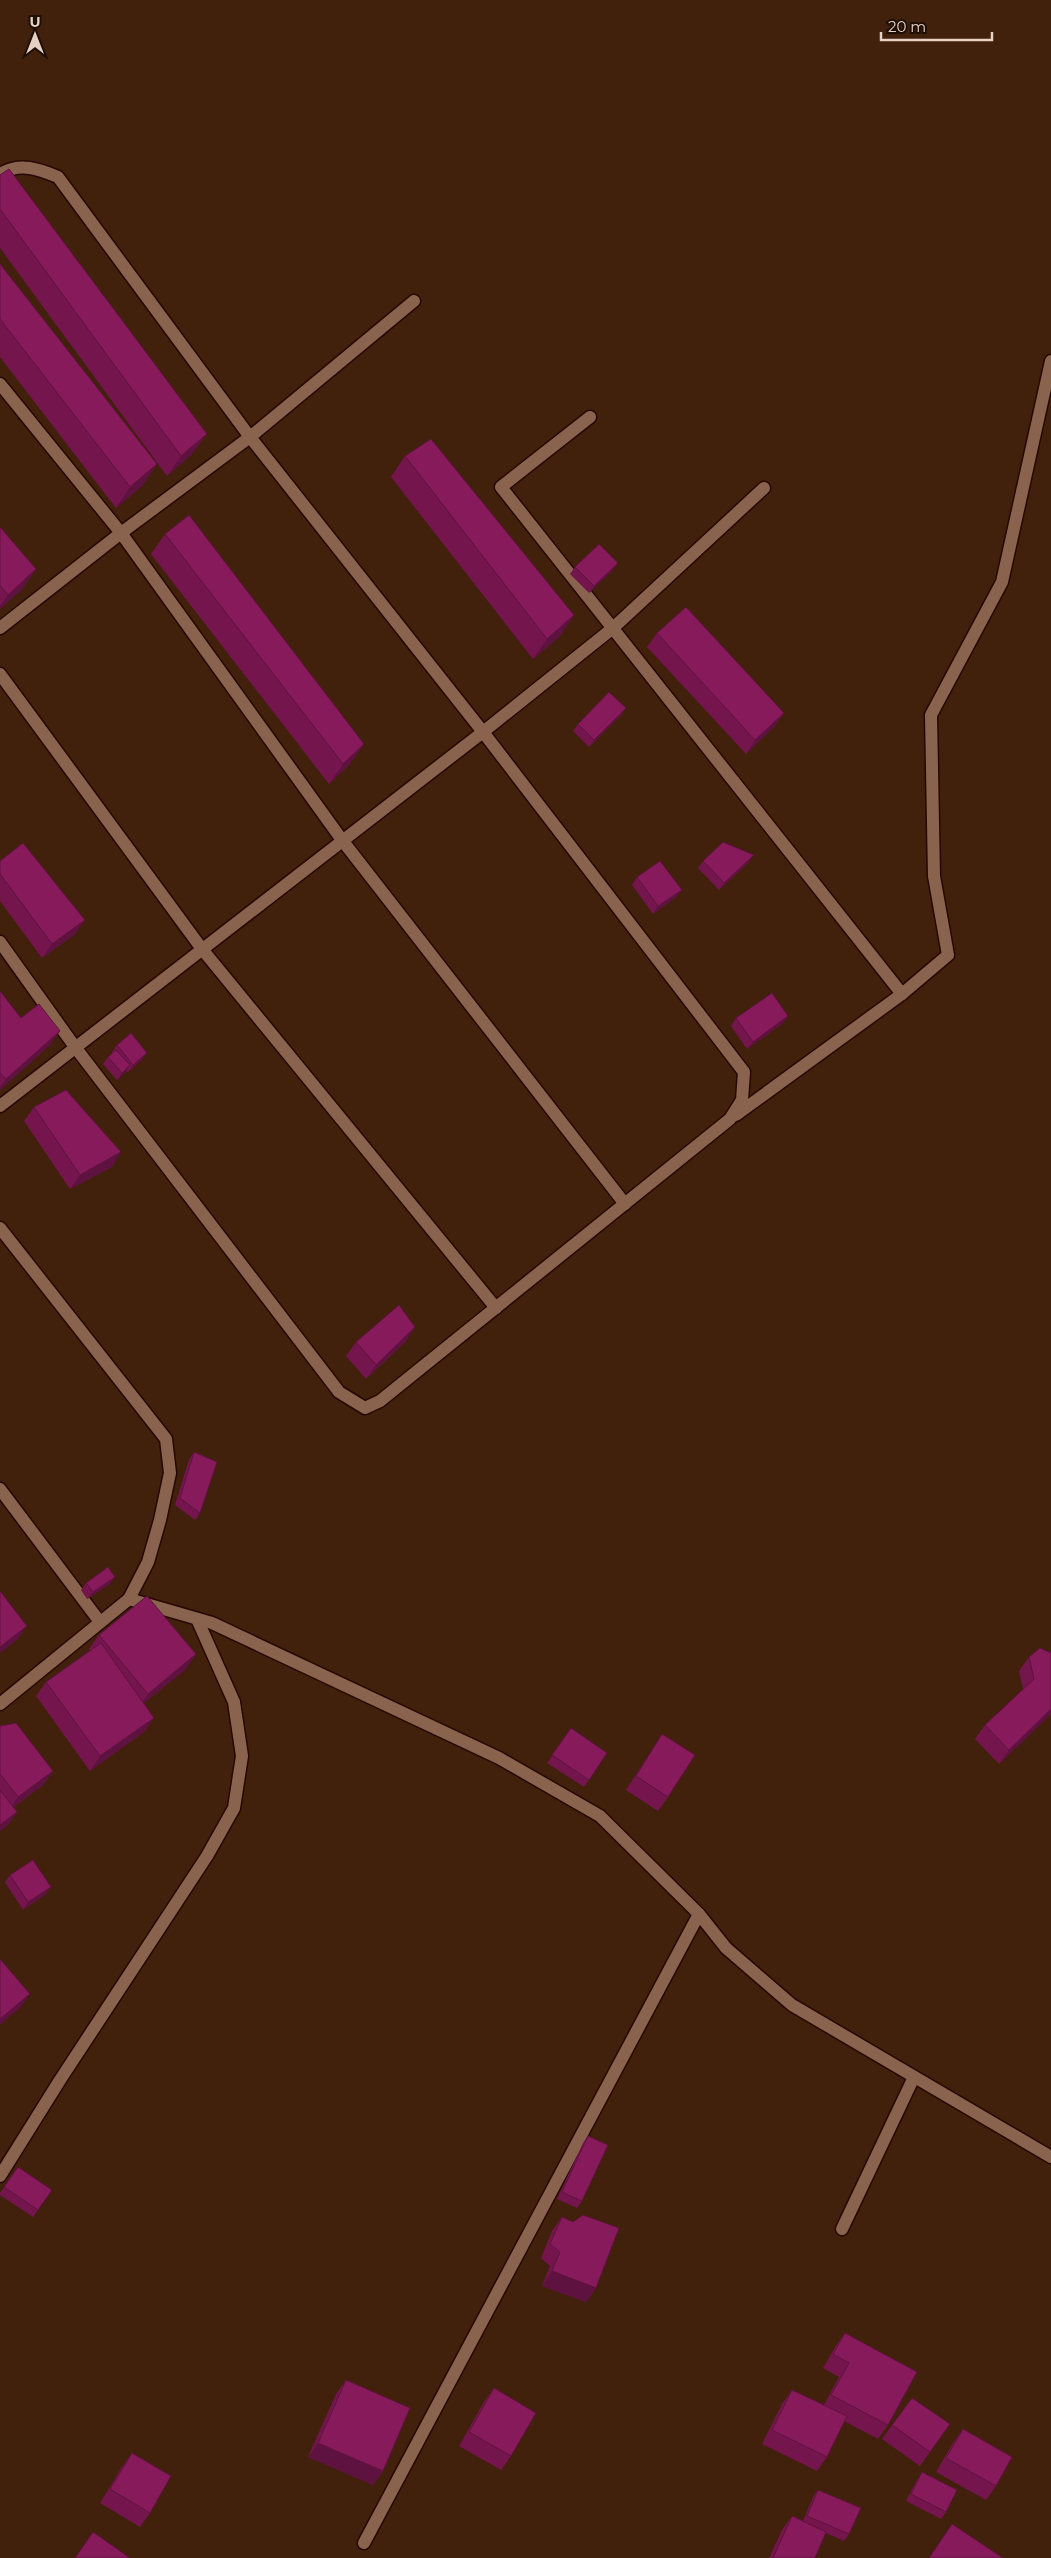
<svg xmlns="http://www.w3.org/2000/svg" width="1051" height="2558" font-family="Montserrat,sans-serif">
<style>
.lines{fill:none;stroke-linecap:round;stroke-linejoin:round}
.minor-casing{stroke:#260800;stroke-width:15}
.minor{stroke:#8a634e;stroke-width:12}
.wall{fill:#74164d}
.shaded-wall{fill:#5e123f}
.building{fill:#871a5a;stroke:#5e123f}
</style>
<rect width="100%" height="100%" fill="#41200c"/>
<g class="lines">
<!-- minor casing -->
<g class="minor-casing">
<g id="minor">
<path d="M0,174C20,162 39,169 58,177L250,437L483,732L744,1072L742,1100L730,1119L380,1401L365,1408L339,1392L75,1047L0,942"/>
<polyline points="0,384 121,533 342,840 625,1204"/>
<polyline points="590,417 501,487 902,994"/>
<polyline points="0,628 121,533 250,437 414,301"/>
<polyline points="0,674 202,949 496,1308"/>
<polyline points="0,1106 483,732 613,628 764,488"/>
<polyline points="736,1115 902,994 948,955 934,876 931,715 1002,582 1051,361"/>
<polyline points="0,1228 166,1439 170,1473 160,1520 148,1562 129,1599 0,1704"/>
<polyline points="0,1489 100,1622"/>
<polyline points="129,1599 212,1623 499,1758 600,1816 699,1914 726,1948 792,2005 1051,2157"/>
<polyline points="0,2176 60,2080 207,1856 234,1808 242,1756 234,1702 197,1619"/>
<polyline points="842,2229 914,2077"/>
<polyline points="364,2543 699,1914"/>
</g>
</g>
<!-- minor -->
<use href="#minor" class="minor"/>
</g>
<!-- wall -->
<g class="wall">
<polygon points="0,175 192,454 167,476 0,248"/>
<polygon points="0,264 143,485 116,508 0,357"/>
<polygon points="405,456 574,615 560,636 533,659 391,477"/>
<polygon points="0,527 36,569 22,589 0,609"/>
<polygon points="165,534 350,764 329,784 151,554"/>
<polygon points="575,567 613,570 589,593 570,574"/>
<polygon points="657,633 784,713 774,727 746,754 647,647"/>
<polygon points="626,708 621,715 589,747 573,731 578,724"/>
<polygon points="0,861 75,934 42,958 0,901"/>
<polygon points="703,861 749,862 719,890 698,868"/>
<polygon points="637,877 682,890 676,897 653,914 632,885"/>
<polygon points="0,991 21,1018 50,1045 0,1090"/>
<polygon points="788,1016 783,1023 747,1049 731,1026 736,1018"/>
<polygon points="117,1045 142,1060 128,1072 126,1071 117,1080 103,1064 108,1057 112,1053 112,1052"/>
<polygon points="34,1107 112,1167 70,1189 24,1121"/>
<polygon points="415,1327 405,1342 366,1379 346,1356 356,1342"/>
<polygon points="194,1452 200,1513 195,1520 175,1505 189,1460"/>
<polygon points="86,1583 110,1584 87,1599 81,1590"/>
<polygon points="99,1635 186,1669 144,1703 154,1718 144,1732 90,1771 36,1696 46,1682 90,1651 89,1649"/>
<polygon points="1029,1657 1051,1714 999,1764 975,1739 985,1725 1023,1689 1019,1671"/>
<polygon points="0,1726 53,1771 43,1785 14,1807 17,1812 7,1826 0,1831"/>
<polygon points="571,1728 607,1753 584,1787 547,1763"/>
<polygon points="662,1734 668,1797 658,1811 626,1790"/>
<polygon points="10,1875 46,1894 23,1910 5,1882"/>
<polygon points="588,2136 582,2201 577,2208 557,2199 583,2143"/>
<polygon points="18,2167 38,2210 33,2217 0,2195 0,2193"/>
<polygon points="562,2217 596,2288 586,2302 542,2286 550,2266 541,2258 552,2231"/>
<polygon points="845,2333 888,2425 878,2439 844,2421 827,2457 817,2471 762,2444 782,2404 792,2390 824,2405 839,2377 823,2368 835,2347"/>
<polygon points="346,2380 383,2471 373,2485 308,2457 336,2394"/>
<polygon points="494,2388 511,2456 501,2470 459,2446 484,2402"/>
<polygon points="912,2398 950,2424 920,2466 882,2439"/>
<polygon points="963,2429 996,2486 986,2500 936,2472 953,2443"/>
<polygon points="132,2453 150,2513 140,2527 100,2503 122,2467"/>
<polygon points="922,2472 946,2512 941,2519 906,2501 917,2480"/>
<polygon points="818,2490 849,2534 844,2541 826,2533 815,2558 769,2558 782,2530 792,2516 803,2521 813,2497"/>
</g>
<!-- shaded-wall -->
<g class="shaded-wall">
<polygon points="207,434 192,454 167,476 181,456"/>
<polygon points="157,464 143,485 116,508 130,487"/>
<polygon points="618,563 613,570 589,593 594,586"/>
<polygon points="36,569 22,589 0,609 0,606 8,595"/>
<polygon points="574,615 560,636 533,659 547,639"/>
<polygon points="626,708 621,715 589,747 594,740"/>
<polygon points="784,713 774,727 746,754 755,740"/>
<polygon points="364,744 350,764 329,784 343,764"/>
<polygon points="754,855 749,862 719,890 724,883"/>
<polygon points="682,890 676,897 653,914 658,906"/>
<polygon points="85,920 75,934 42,958 52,944"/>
<polygon points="788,1016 783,1023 747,1049 753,1042"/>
<polygon points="60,1031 50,1045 0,1090 0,1087 6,1079"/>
<polygon points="147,1053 142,1060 128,1072 133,1065"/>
<polygon points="130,1065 125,1073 117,1080 122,1073"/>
<polygon points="121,1152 112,1167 70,1189 80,1175"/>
<polygon points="415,1327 405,1342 366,1379 376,1365"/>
<polygon points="115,1577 110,1584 87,1599 93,1592"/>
<polygon points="27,1626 17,1640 0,1653 0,1647"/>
<polygon points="196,1654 186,1669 138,1708 148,1694"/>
<polygon points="1051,1709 1051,1714 999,1764 1009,1750"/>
<polygon points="154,1718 144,1732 90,1771 100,1756"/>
<polygon points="53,1771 43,1785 8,1811 18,1797"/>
<polygon points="17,1812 7,1826 0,1831 0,1825"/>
<polygon points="51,1887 46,1894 23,1910 28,1902"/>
<polygon points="30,1994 20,2008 0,2025 0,2019"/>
<polygon points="552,2271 596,2288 586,2302 542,2286"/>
<polygon points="318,2443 383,2471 373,2485 308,2457"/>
</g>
<!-- building -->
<g class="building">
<polygon points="9,169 207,434 181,456 0,209 0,175"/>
<polygon points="0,264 157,464 130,487 0,319"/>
<polygon points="431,439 574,615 547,639 405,456"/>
<polygon points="189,515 364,744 343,764 165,534"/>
<polygon points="0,527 36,569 8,595 0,585"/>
<polygon points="599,544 618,563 594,586 575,567"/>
<polygon points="686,607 784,713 755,740 657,633"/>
<polygon points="609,692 626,708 594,740 578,724"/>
<polygon points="723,842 754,855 724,883 703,861"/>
<polygon points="23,843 85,920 52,944 0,874 0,861"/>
<polygon points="660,861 682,890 658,906 637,877"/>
<polygon points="0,991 21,1018 39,1004 60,1031 6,1079 0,1073"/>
<polygon points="772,993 788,1016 753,1042 736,1018"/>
<polygon points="131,1033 147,1053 133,1065 117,1045"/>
<polygon points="116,1050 130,1065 122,1073 108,1057"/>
<polygon points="66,1090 121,1152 80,1175 34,1107"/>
<polygon points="399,1305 415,1327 376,1365 356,1342"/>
<polygon points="194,1452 217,1462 200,1513 180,1498"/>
<polygon points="108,1567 115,1577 93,1592 86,1583"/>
<polygon points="0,1591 27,1626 0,1647"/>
<polygon points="147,1596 196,1654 148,1694 99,1635"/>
<polygon points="101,1643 154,1718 100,1756 46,1682"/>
<polygon points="1040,1648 1051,1653 1051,1709 1009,1750 985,1725 1034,1679 1029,1657"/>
<polygon points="16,1723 53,1771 18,1797 0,1774 0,1726"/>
<polygon points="571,1728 607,1753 589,1780 552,1755"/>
<polygon points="662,1734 695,1755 668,1797 636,1776"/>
<polygon points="0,1790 17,1812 0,1825"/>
<polygon points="33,1860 51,1887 28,1902 10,1875"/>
<polygon points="0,1959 30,1994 0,2019"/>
<polygon points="588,2136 608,2145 582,2201 562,2192"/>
<polygon points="18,2167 52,2190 38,2210 4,2187"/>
<polygon points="583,2215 619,2228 596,2288 552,2271 560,2252 550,2244 562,2217 573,2222"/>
<polygon points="845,2333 917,2372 888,2425 831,2395 849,2363 833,2354"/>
<polygon points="346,2380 410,2408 383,2471 318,2443"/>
<polygon points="494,2388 536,2413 511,2456 469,2432"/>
<polygon points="792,2390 847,2416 827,2457 772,2430"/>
<polygon points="912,2398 950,2424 930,2452 892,2425"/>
<polygon points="963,2429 1012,2457 996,2486 946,2458"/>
<polygon points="132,2453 171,2476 150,2513 110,2489"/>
<polygon points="922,2472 957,2490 946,2512 911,2494"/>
<polygon points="818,2490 861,2508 849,2534 807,2516"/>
<polygon points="792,2516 826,2532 815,2558 773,2558"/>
<polygon points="952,2524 1003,2558 929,2558"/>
<polygon points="93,2532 130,2558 75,2558"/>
</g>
<!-- north arrow -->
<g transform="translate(35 35)" stroke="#1d0f06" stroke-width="4" paint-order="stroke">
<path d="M0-4L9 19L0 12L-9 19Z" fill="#e7d1c5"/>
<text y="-8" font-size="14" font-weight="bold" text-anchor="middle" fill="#e7d1c5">U</text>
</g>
<!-- scale -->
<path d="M881 32v8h111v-8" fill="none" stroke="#e7d1c5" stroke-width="2.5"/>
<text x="888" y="32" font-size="15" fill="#e7d1c5" stroke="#1d0f06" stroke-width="4" paint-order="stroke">20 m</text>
</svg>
